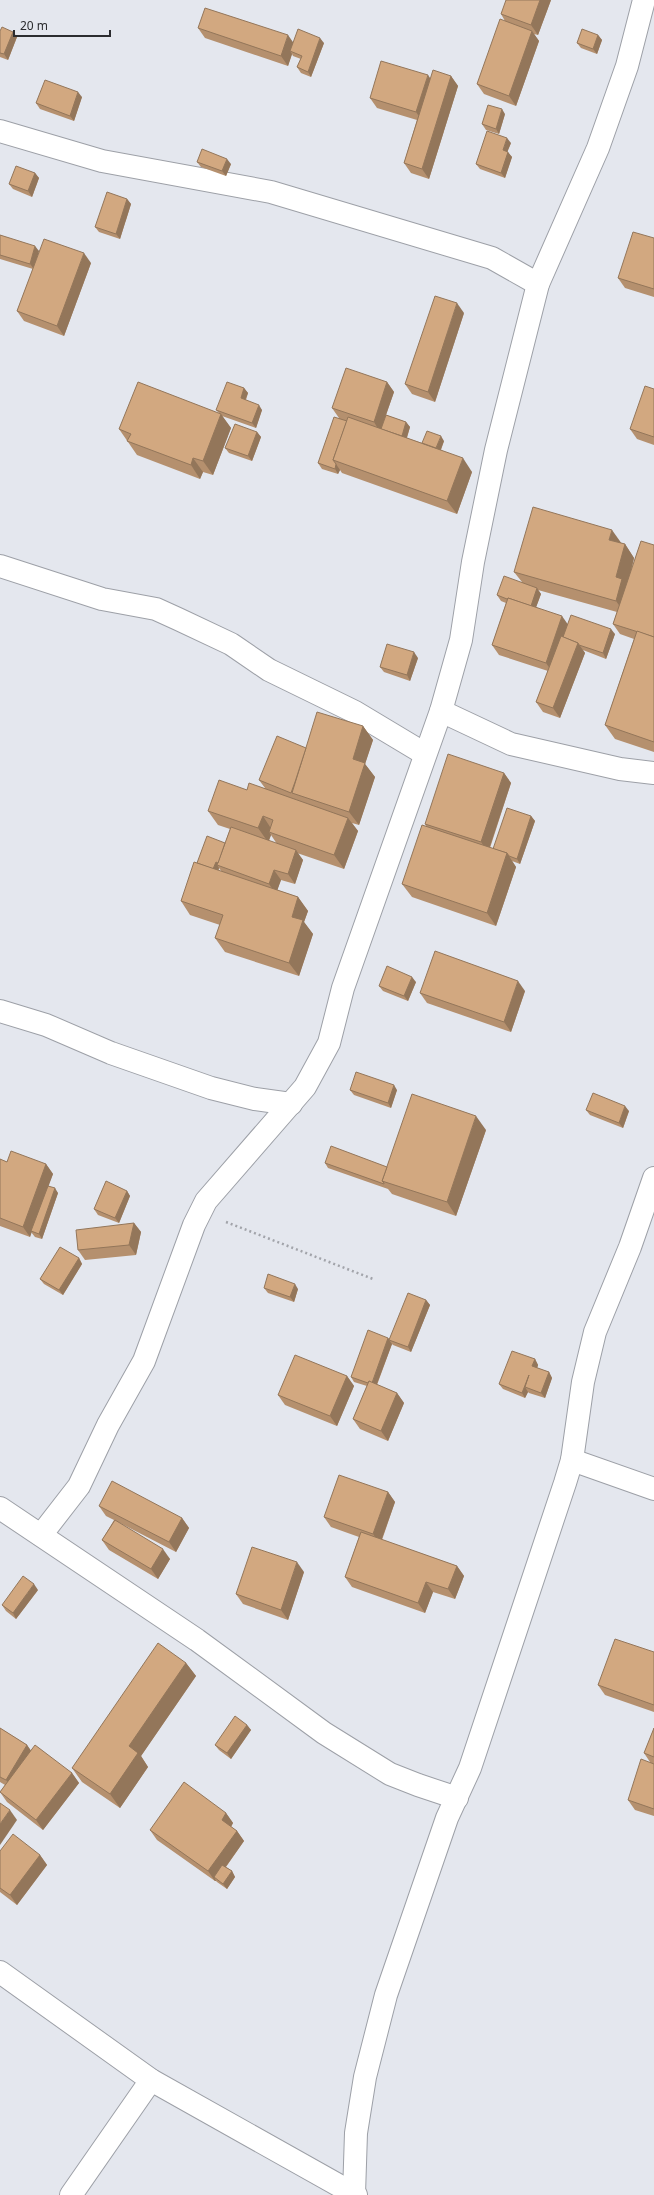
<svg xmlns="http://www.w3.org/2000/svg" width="654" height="2195" font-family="'Noto Sans',sans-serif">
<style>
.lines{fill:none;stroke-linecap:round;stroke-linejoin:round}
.minor-casing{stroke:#9da0a7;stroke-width:24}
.path{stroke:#a2a4aa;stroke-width:2.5;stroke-dasharray:2 3;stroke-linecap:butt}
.minor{stroke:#fff;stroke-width:22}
.wall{fill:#b5906e;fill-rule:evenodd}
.shaded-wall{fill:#93765a}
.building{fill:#d2a880;stroke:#93765a}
</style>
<rect width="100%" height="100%" fill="#e4e7ee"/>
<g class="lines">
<!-- minor casing -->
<g class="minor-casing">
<g id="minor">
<polyline points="0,131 102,161 271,192 492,258 538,284"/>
<polyline points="0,566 102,599 156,609 178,619 231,644 269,670 355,712 425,754"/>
<polyline points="441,711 511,744 620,769 654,773"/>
<polyline points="0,1011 46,1025 111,1053 211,1088 255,1099 291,1104"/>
<polyline points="572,1460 654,1489"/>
<polyline points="0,1508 197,1640 324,1733 390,1774 418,1785 457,1798"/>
<polyline points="41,1535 79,1486 108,1425 144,1361 194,1225 206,1201 305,1087 329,1043 343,988 441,711 461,640 473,562 496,450 538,284 598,148 627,66 644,0"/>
<polyline points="0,1972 151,2080 356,2195"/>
<polyline points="354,2194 356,2133 365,2077 386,1995 447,1818 470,1768 565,1483 572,1460 583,1382 595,1332 630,1247 654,1178"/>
<polyline points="71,2195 151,2080"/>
</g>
</g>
<!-- path -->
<polyline class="path" points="226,1222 373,1279"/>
<!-- minor -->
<use href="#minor" class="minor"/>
</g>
<!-- wall -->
<g class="wall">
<polygon points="551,0 538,35 534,34 539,41 516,106 484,94 477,84 505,21 501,14"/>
<polygon points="198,28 293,43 324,43 311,77 301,73 297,67 301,59 293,56 292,54 288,66 205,38"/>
<polygon points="0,31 13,32 17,37 8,60 0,57"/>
<polygon points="598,35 602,40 597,54 581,48 577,43"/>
<polygon points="451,76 458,86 429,179 411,173 404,163 417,120 377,108 370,98 430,79"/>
<polygon points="82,97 74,121 40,109 36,103"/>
<polygon points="505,114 499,134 486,130 482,124"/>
<polygon points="511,143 507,152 512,157 505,178 480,169 476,164"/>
<polygon points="197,162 231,164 226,176 201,167"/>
<polygon points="35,173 39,178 32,197 13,189 9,184"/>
<polygon points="127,199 131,204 120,239 99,232 95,227"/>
<polygon points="0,235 39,251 36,260 91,263 64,336 24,321 17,311 33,269 0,259"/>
<polygon points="654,238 654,297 625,288 618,278"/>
<polygon points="464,313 435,402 412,394 405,384"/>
<polygon points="387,382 394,392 386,415 406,422 410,427 407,438 422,443 444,441 441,450 472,472 457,514 342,473 340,470 338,474 322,469 318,463 339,418 332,408"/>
<polygon points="244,388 248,393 246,400 262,410 256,428 222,416 231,428 213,475 203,472 200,479 137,455 119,429 219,413 216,410"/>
<polygon points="654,389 654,445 637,439 630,429"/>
<polygon points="257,432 261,437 252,461 229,453 225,448"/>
<polygon points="622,544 625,544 634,558 631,572 654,545 654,752 615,739 605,725 634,639 620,634 613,624 617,612 538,590 541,594 536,607 567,624 615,634 606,659 583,650 585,653 560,718 543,712 536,702 548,671 499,655 492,645 506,603 501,601 497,595 522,582 514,572"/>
<polygon points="418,658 410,681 384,672 380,667"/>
<path d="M363,726L373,740L365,764L375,777L359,825L352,823L358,831L344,869L297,853L303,860L295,884L281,880L277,890L298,897L308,911L304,922L313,934L299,976L225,952L215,938L220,925L190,915L181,901L197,863L225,843L230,829L218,825L208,811L247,790L265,788L259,780L306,748ZM271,835L277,844L269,841ZM219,868L222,872L218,871Z"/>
<polygon points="504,773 511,783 490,848 493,849 531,816 535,821 520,864 512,861 516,867 496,926 412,897 402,884 426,826 425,824"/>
<polygon points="416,982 408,1001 383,991 379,986"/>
<polygon points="525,991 511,1032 427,1003 420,993"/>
<polygon points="350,1090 397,1090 391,1108 354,1095"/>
<polygon points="586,1110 629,1111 623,1128 590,1115"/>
<polygon points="486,1130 456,1216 392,1194 388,1189 328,1168 325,1163 387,1167"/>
<polygon points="0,1159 7,1162 46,1164 53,1174 48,1186 58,1193 42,1239 35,1237 31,1232 30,1237 0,1226"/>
<polygon points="127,1191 130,1196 119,1223 98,1215 94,1209"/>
<polygon points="134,1223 141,1232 136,1255 85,1260 78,1250"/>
<polygon points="79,1258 82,1264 63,1295 44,1284 40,1279"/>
<polygon points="264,1288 298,1289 294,1302 268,1293"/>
<polygon points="426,1300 430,1305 411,1352 393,1345 392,1344 377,1385 397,1393 404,1403 388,1441 360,1429 353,1419 367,1386 354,1382 351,1377 388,1338 389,1339"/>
<polygon points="535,1359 538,1365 537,1368 549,1372 552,1378 545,1398 529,1393 528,1392 525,1398 503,1389 499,1384"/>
<polygon points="347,1376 354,1386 337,1426 285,1405 278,1395"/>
<polygon points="388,1492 395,1502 382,1540 457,1566 464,1576 455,1599 433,1592 425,1613 352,1587 345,1577 359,1537 331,1527 324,1517"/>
<polygon points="99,1506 182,1518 189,1528 176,1552 118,1522 170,1559 158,1579 109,1550 102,1540 114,1520 106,1516"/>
<polygon points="304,1572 288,1620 243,1604 236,1594"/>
<polygon points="38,1590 16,1619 6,1611 2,1605"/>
<polygon points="654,1652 654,1712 605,1695 598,1685"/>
<polygon points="186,1663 196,1676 141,1756 148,1767 120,1808 82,1782 72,1768"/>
<polygon points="247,1725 251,1730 231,1759 219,1750 215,1745"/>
<polygon points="0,1728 27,1745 31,1751 72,1773 79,1783 43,1830 7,1802 0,1792 5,1785 0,1782"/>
<polygon points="654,1728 654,1816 635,1810 628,1800 650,1762 644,1753"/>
<polygon points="226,1813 233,1823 231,1827 237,1831 244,1841 226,1867 232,1871 235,1877 227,1889 217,1882 216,1881 215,1881 157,1840 150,1830"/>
<polygon points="0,1851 40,1855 47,1865 17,1905 0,1892"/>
</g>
<!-- shaded-wall -->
<g class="shaded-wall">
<polygon points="540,0 551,0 538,35 531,25"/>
<polygon points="532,31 539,41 516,106 509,96"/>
<polygon points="13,32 17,37 8,60 4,54"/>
<polygon points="288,35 295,45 290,51 292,54 288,66 281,56"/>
<polygon points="598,35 602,40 597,54 593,49"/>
<polygon points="320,38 324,43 311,77 308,72"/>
<polygon points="428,75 435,85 423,122 416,112"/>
<polygon points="451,76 458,86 429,179 422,169"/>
<polygon points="78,92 82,97 74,121 70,116"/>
<polygon points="502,109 505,114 499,134 496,129"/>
<polygon points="507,138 511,143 506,155 503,150"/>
<polygon points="508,152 512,157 505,178 501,173"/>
<polygon points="227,159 231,164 226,176 222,171"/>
<polygon points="35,173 39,178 32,197 28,191"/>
<polygon points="127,199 131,204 120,239 116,234"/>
<polygon points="35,246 39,251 34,269 30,264"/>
<polygon points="84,253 91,263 64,336 57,326"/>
<polygon points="457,303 464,313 435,402 428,392"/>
<polygon points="387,382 394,392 380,432 374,422"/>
<polygon points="244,388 248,393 244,403 241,398"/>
<polygon points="259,405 262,410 256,428 252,423"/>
<polygon points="221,414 231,428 213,475 203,461"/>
<polygon points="406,422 410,427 405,443 401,438"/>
<polygon points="257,432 261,437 252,461 248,456"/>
<polygon points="441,436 444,441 439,454 436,449"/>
<polygon points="193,458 203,472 200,479 191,465"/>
<polygon points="463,458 472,472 457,514 447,501"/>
<polygon points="336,464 340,470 338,474 335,469"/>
<polygon points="612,530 622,544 609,540"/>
<polygon points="625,544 634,558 627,586 626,615 616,601 616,577"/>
<polygon points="537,588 541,594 534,613 530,608"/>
<polygon points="562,616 569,626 553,673 546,663"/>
<polygon points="611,629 615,634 606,659 603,653"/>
<polygon points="578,643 585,653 560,718 553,708"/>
<polygon points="414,652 418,658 410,681 407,675"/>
<polygon points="363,726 373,740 365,764 375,777 359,825 349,812 353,759"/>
<polygon points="504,773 511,783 488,852 481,842"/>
<polygon points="263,816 272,830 269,832 271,835 268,842 258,828"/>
<polygon points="531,816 535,821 520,864 517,859"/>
<polygon points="348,818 358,831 344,869 334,855"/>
<polygon points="296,850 303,860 295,884 288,874"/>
<polygon points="507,853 516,867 496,926 487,913"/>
<polygon points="216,862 219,866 217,865 219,868 217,875 213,870"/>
<polygon points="274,870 281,880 276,894 269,884"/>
<polygon points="298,897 308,911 304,922 313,934 299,976 289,963 292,917"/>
<polygon points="412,977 416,982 408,1001 404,996"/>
<polygon points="518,981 525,991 511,1032 504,1022"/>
<polygon points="394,1085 397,1090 391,1108 388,1103"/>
<polygon points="625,1106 629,1111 623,1128 619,1123"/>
<polygon points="476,1116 486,1130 456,1216 447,1202"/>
<polygon points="46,1164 53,1174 30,1237 23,1227"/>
<polygon points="55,1188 58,1193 42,1239 39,1234"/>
<polygon points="127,1191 130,1196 119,1223 115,1218"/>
<polygon points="134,1223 141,1232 136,1255 129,1245"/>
<polygon points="79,1258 82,1264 63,1295 59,1290"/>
<polygon points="295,1284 298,1289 294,1302 290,1297"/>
<polygon points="426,1300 430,1305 411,1352 408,1347"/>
<polygon points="388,1338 390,1340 389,1340 392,1344 375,1389 372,1384"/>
<polygon points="535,1359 538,1365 536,1372 532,1366"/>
<polygon points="549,1372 552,1378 545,1398 541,1393"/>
<polygon points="529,1375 525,1387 528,1392 525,1398 522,1393"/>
<polygon points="347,1376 354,1386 337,1426 330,1416"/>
<polygon points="397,1393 404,1403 388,1441 381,1431"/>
<polygon points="388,1492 395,1502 380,1544 373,1534"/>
<polygon points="182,1518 189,1528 176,1552 169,1542"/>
<polygon points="163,1549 170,1559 158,1579 151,1569"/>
<polygon points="297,1562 304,1572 288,1620 281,1610"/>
<polygon points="457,1566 464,1576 455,1599 448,1589"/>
<polygon points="426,1582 433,1592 425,1613 418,1603"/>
<polygon points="34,1584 38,1590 16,1619 13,1613"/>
<polygon points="186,1663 196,1676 141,1756 148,1767 120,1808 110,1794 129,1746"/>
<polygon points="247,1725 251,1730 231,1759 227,1753"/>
<polygon points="27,1745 34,1755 13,1790 6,1780"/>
<polygon points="72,1773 79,1783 43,1830 36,1820"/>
<polygon points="10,1810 17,1820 0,1845 0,1824"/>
<polygon points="226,1813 233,1823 229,1830 222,1820"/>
<polygon points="237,1831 244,1841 217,1879 214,1877 216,1881 215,1881 208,1871"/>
<polygon points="40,1855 47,1865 17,1905 10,1895"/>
<polygon points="232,1871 235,1877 227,1889 223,1884"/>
</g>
<!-- building -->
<g class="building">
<polygon points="506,0 540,0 531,25 501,14"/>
<polygon points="205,8 288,35 281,56 198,28"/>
<polygon points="500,19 532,31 509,96 477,84"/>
<polygon points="2,27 13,32 4,54 0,53 0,31"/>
<polygon points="298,29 320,38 308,72 297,67 302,56 290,51"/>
<polygon points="582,29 598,35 593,49 577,43"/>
<polygon points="381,61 428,75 416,112 370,98"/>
<polygon points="433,70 451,76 422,169 404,163"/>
<polygon points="45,80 78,92 70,116 36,103"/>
<polygon points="488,105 502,109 496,129 482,124"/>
<polygon points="487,131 507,138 503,150 508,152 501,173 476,164"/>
<polygon points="202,149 227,159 222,171 197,162"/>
<polygon points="16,166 35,173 28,191 9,184"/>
<polygon points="107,192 127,199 116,234 95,227"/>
<polygon points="633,232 654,238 654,289 618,278"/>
<polygon points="0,235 35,246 30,264 0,255"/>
<polygon points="44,239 84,253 57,326 17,311"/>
<polygon points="435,296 457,303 428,392 405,384"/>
<polygon points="346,368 387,382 374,422 332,408"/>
<polygon points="138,382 221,414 203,461 193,458 191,465 127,441 131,434 119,429"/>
<polygon points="227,382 244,388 241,398 259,405 252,423 216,410"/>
<polygon points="645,386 654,389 654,437 630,429"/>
<polygon points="386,415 406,422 402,436 381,429"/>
<polygon points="334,417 347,421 333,460 336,464 335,469 318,463"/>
<polygon points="348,417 463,458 447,501 333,460"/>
<polygon points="235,424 257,432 248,456 225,448"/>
<polygon points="427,431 441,436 436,448 422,443"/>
<polygon points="533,507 612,530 609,540 625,544 616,577 622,579 616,601 514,572"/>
<polygon points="641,541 654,545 654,637 613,624"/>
<polygon points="504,576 537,588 531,606 508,598 507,599 497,595"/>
<polygon points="508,598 562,616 546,663 492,645"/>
<polygon points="571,615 611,629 603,653 579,645 578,643 563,637"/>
<polygon points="637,631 654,637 654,742 605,725"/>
<polygon points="561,636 578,643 553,708 536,702"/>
<polygon points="387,644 414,652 407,675 380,667"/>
<polygon points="317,712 363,726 353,759 365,763 349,812 292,793"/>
<polygon points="277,736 306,748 295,782 291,793 259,780"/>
<polygon points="448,754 504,773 481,842 425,824"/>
<polygon points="219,780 247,790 249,783 348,818 334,855 269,832 273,820 263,816 258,828 208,811"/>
<polygon points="507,808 531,816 517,859 509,856 507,853 493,849"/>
<polygon points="422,825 507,853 487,913 402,884"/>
<polygon points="231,827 296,850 288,874 274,870 269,884 217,865"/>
<polygon points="207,836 225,843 218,863 216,862 213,869 197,863"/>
<polygon points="194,862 298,897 292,917 303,920 289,963 215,938 223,915 181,901"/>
<polygon points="435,951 518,981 504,1022 420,993"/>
<polygon points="387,966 412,977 404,996 379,986"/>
<polygon points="356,1072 394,1085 388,1103 350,1090"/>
<polygon points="593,1093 625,1106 619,1123 586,1110"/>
<polygon points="412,1094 476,1116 447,1202 382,1181"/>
<polygon points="331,1146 387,1167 382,1181 384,1183 384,1184 325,1163"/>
<polygon points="11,1151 46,1164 23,1227 0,1218 0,1159 7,1162"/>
<polygon points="106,1181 127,1191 115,1218 94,1209"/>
<polygon points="48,1186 55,1188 39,1234 31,1231"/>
<polygon points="134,1223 129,1245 78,1250 76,1230"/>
<polygon points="60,1247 79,1258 59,1290 40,1279"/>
<polygon points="268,1274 295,1284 290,1297 264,1288"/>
<polygon points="408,1293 426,1300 408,1347 389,1340"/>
<polygon points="368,1330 388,1338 372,1383 369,1381 368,1383 351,1377"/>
<polygon points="512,1351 535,1359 532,1366 549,1372 541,1393 525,1387 529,1375 522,1393 499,1384"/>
<polygon points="295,1355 347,1376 330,1416 278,1395"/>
<polygon points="369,1381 397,1393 381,1431 353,1419"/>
<polygon points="339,1475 388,1492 373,1534 324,1517"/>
<polygon points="112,1481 182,1518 169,1542 99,1506"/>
<polygon points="115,1520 163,1549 151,1569 102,1540"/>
<polygon points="361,1532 457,1566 448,1589 426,1582 418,1603 345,1577"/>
<polygon points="252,1547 297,1562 281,1610 236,1594"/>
<polygon points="23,1576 34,1584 13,1613 2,1605"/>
<polygon points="615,1639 654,1652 654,1705 598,1685"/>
<polygon points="158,1643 186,1663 129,1746 138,1753 110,1794 72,1768"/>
<polygon points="235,1716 247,1725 227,1753 215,1745"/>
<polygon points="0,1728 27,1745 6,1780 0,1777"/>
<polygon points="654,1728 654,1757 644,1753"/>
<polygon points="35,1745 72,1773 36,1820 0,1792"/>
<polygon points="641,1759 654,1764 654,1809 628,1800"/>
<polygon points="184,1782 226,1813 222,1820 237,1831 208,1871 150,1830"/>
<polygon points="0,1803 10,1810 0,1824"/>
<polygon points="13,1834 40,1855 10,1895 0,1888 0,1851"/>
<polygon points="222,1865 232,1871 223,1884 214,1877"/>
</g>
<!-- scale -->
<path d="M14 30v6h96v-6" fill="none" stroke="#2b2c2f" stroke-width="2"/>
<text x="20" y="30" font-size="12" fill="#2b2c2f" stroke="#e4e7ee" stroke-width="3" paint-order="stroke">20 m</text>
</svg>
